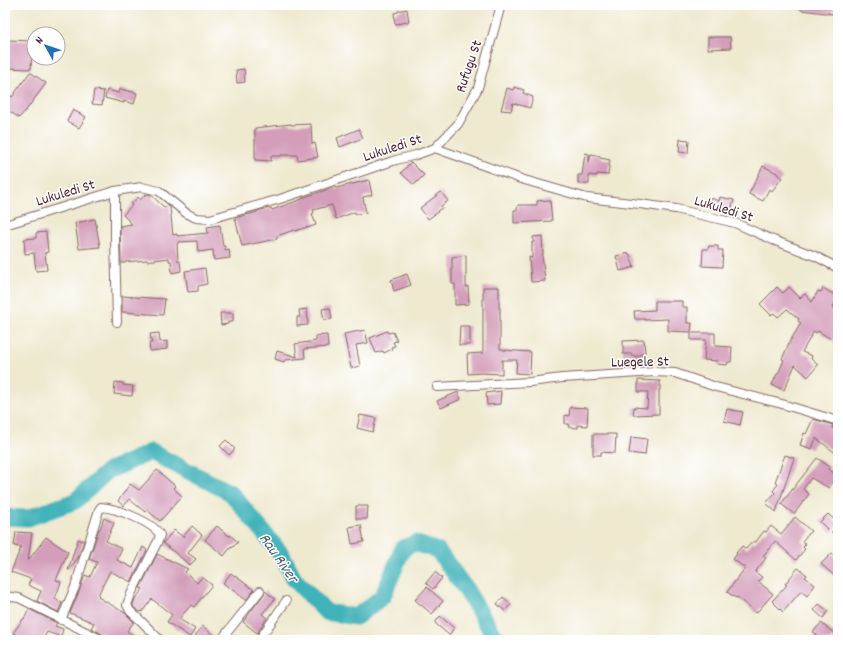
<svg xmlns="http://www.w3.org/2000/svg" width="843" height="645" font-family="Dekko,sans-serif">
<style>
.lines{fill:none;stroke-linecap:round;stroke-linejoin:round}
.river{stroke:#41b2b9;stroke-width:17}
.building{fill:#d49ebb}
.street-casing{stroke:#836664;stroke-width:10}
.street{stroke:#fff;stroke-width:8}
.labels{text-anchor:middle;stroke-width:3;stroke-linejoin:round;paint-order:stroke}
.street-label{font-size:15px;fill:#4a1f2b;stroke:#fff}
.water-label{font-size:16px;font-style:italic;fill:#46616b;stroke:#fff}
</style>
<rect width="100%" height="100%" fill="#fff"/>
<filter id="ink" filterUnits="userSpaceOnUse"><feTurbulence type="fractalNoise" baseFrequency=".025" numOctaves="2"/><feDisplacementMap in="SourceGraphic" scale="8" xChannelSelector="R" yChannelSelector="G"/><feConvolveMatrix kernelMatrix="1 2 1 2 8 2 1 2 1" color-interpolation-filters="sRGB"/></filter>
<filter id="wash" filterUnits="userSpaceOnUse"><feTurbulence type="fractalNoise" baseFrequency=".012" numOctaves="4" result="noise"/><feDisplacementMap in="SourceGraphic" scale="16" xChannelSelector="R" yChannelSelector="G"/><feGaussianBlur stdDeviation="0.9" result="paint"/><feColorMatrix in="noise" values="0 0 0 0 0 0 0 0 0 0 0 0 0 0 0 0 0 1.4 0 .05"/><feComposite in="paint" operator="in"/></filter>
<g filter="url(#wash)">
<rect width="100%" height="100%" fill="#eee9cf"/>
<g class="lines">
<!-- river -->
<polyline class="river" points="5,517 28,518 75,501 108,471 151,452 231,493 282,555 295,580 326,612 356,617 383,596 403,548 415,543 438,551 465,588 492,632 499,640"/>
</g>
<g id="blocks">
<!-- building -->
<g class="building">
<polygon points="801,5 834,5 833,14 801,10"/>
<polygon points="407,9 409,22 395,24 394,13 398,12 398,11"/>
<polygon points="708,37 730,37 731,48 708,49"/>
<polygon points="8,40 33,41 33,51 32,51 31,69 7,68"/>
<polygon points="244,69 245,82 237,83 236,70"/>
<polygon points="30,72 46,83 27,109 19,118 5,108 5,102 10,95 12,97"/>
<polygon points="514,87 524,90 523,93 533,97 530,108 513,103 511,111 501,110 507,88 513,90"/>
<polygon points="120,89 137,93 134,104 124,101 124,103 105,98 107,90 119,93"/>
<polygon points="94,90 104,91 102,105 92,104"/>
<polygon points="73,110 86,117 79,128 67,121"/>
<polygon points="291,124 291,125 311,124 312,144 315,143 318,157 298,160 297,155 281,155 281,156 271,156 271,161 255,160 255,128"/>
<polygon points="359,129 363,138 340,147 337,138"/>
<polygon points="680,139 689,140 688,153 679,152"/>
<polygon points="585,153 589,154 589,163 591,154 600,156 600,158 610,160 608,175 597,174 597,176 589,175 589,184 578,184 578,175 582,175"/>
<polygon points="411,162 424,175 414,185 401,173"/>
<polygon points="763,166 777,173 777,174 782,178 772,191 769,189 763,201 749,194"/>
<polygon points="369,180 372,195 363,197 366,213 356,214 355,212 336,219 332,205 313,210 314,213 312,214 316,225 307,228 307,227 295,231 294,230 277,236 277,239 242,246 235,218 257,212 257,211 264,209 271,208 272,210 302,199 302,198 335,187 336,188"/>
<polygon points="441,192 448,201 441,206 442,208 437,211 438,212 428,219 420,208"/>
<polygon points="146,194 151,195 164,207 169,206 170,207 173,235 177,234 177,236 208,233 207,227 220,225 223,246 225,246 225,250 229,249 230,258 214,260 213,250 198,252 197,241 178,242 178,243 177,244 178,261 180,261 181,271 172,273 171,261 169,261 169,258 147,261 147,260 125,262 125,263 121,263 120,226 132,224 123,215 132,205 131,204 138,197 140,200"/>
<polygon points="720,197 734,200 730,213 708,206 711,198 719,201"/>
<polygon points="550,200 552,221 514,223 514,210 517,210 518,205 537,205 537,201"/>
<polygon points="95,219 100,247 79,249 75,223"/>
<polygon points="46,232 48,252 45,253 47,270 36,271 34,253 25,254 24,239 36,238 36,233"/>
<polygon points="542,236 543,255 542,255 545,281 531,282 529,257 532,258 532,242 534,242 533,237"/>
<polygon points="709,246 718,246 718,250 723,250 722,267 702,266 703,249 708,249"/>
<polygon points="629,253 634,267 620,271 616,256"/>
<polygon points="466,255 466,287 468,286 469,304 455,305 455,284 452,284 452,257"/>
<polygon points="205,268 207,284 198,286 198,291 188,292 185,271"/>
<polygon points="407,274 411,285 394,291 391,280"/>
<polygon points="483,287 499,287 499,308 500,308 500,349 503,349 503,350 531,352 530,374 516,373 517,360 502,360 502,374 481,373 468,374 467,354 483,353"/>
<polygon points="777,287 783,293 789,287 800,298 805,294 812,302 818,291 821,292 823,288 838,297 833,307 838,310 838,335 834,341 818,331 816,333 814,331 802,352 812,356 811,359 818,365 808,377 795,365 784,390 772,385 777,374 778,374 784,360 782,359 789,343 801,323 798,321 799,319 787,309 778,317 774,313 771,315 760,304"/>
<polygon points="122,296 165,299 163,315 122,312"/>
<polygon points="655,301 682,301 682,307 687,307 687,323 692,323 691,332 668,331 668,319 645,320 645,319 635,319 634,311 655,310"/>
<polygon points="330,308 332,319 324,320 322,309"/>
<polygon points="307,309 308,325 297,326 297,317 300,317 299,310"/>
<polygon points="220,313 233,313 233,322 228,322 228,324 221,325"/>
<polygon points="460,326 470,326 470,345 459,345"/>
<polygon points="365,330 368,343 356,345 360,366 351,368 344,334"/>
<polygon points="387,331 388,333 393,332 397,341 393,342 395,346 391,347 392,349 384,353 383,351 376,353 370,338"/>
<polygon points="159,333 160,342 167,341 167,349 150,351 149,343 152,343 150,334"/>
<polygon points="691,333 715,333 715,346 732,347 731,362 728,362 727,365 717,364 718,361 704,360 706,340 691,340"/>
<polygon points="327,335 328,347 304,349 305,358 285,360 284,362 275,359 277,351 297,357 295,344 316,341 316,336"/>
<polygon points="644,340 645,353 641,354 641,356 632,356 632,354 623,354 623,341"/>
<polygon points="638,380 660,381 660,390 659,390 659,414 633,415 634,407 647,408 648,392 638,392"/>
<polygon points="115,382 123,383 123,385 133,386 132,396 114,394"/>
<polygon points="501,391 500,404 487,405 486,393"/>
<polygon points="458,392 461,399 441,408 437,401"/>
<polygon points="570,407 588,408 587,426 578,425 578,428 568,427 569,424 565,424 565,415 569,416"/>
<polygon points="727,409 743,412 740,425 724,421"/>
<polygon points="360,415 376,418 373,432 357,428"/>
<polygon points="813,419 833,425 832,428 838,433 838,455 816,438 812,449 800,445 804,433 806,434"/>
<polygon points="593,434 616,434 615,453 601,452 601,455 593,455"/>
<polygon points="631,437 647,439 645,455 629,453"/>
<polygon points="226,440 235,449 229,455 220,446"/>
<polygon points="785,455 794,458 776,512 766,503 775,493 773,491 778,484 775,482"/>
<polygon points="817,458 830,467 828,469 837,475 829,488 811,478 803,489 809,494 794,514 781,504"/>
<polygon points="157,470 175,486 173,488 182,496 160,521 147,510 145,512 129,499 124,506 118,501 130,484 139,490"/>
<polygon points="356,506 368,506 367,519 356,519"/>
<polygon points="828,514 838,523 838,525 831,533 820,522"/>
<polygon points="795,517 811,531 802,541 806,544 803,547 805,549 796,560 775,541 763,556 766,558 755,572 762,577 758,581 773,594 757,612 756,612 756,613 737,597 736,598 727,592 745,568 733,559 737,554 736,553 742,546 746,549 753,541 755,543 764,531 766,532 771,526 781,534"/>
<polygon points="104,518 114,523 106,541 122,549 117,560 133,568 143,547 147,550 131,582 110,571 98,595 99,596 98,597 125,613 134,622 127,631 140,640 109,640 104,635 91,628 94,623 70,613 80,589 85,575 90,577 97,562 89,559 99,529 100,529"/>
<polygon points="361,525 364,542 352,544 349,527"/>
<polygon points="192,526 202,535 188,553 196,559 190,565 163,543 174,530 183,537"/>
<polygon points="217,526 229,536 230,535 238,542 232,548 231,547 224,556 205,540"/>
<polygon points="16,532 32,533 28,561 46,537 68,552 56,580 61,582 55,599 62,603 58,612 37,601 41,591 28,585 31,579 11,572 21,547 14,546"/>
<polygon points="78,539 84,541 78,558 69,570 68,570"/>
<polygon points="832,553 838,560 838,579 821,564"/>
<polygon points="157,554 188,569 185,572 197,583 202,577 212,585 194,607 191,605 179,619 195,629 190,637 167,622 172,615 152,599 142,612 141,611 140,612 134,608 133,605 135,599 143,589 140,588"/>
<polygon points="798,568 807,575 805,577 815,585 807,596 801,591 783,612 772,601 787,585 785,584"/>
<polygon points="435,572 442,578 433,589 426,583"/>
<polygon points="231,573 254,590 246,600 223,583"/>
<polygon points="427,587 443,601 432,614 415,600"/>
<polygon points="265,591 275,599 262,614 267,618 257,633 243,622 264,594"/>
<polygon points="503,597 511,604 505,611 497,604"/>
<polygon points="819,604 828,611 823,618 814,610"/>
<polygon points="29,609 57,623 55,626 63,629 61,637 47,632 43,640 25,640 13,633 23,619 24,619"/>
<polygon points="440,616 454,628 449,635 435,623"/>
<polygon points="821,623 835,634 830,640 813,640 817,635 813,632"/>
<polygon points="203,626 216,638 216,640 200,640 195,636"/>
</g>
</g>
</g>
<g filter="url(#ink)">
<use href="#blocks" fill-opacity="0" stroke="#836664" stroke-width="1"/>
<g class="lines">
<!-- street casing -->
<g class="street-casing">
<g id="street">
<polyline points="435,148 458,124 478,88 501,5"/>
<polyline points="115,191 115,237 117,322"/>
<polyline points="5,225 115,191 142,187 159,191 186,213 196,218 210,219 280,199 396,160 416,155 435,148 521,179 587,198 640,204 676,209 735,223 773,240 815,256 838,268"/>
<polyline points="437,387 530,382 562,378 655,372 675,373 716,387 782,404 838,421"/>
<polyline points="5,596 19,598 102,640"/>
<path d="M61,620L75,587L99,510L101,507C116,508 153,522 160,535L158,541L131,594L127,605L130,611L139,619L160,640"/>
<polyline points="221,640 260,591"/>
<polyline points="259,640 286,601"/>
</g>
</g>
<!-- street -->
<use href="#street" class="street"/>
</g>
</g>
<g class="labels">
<!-- street labels -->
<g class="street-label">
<text transform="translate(468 66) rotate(-71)" y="5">Rufugu St</text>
<text transform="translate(392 147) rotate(-18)" y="5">Lukuledi St</text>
<text transform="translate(65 192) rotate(-17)" y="5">Lukuledi St</text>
<text transform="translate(724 208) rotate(17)" y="5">Lukuledi St</text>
<text transform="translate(640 361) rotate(-1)" y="5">Luegele St</text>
</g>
<!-- water labels -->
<g class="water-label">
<text transform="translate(280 557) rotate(55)" y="6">Rau River</text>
</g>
</g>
<!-- margin -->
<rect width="843" height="645" fill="none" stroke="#fff" stroke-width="20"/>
<!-- north arrow -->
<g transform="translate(46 46) rotate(310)"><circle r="19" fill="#ffffff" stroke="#b7a5aa"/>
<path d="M0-3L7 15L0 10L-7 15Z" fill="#1f6fb2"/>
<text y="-6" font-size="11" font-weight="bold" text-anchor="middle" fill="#4a1f2b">N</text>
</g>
</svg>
